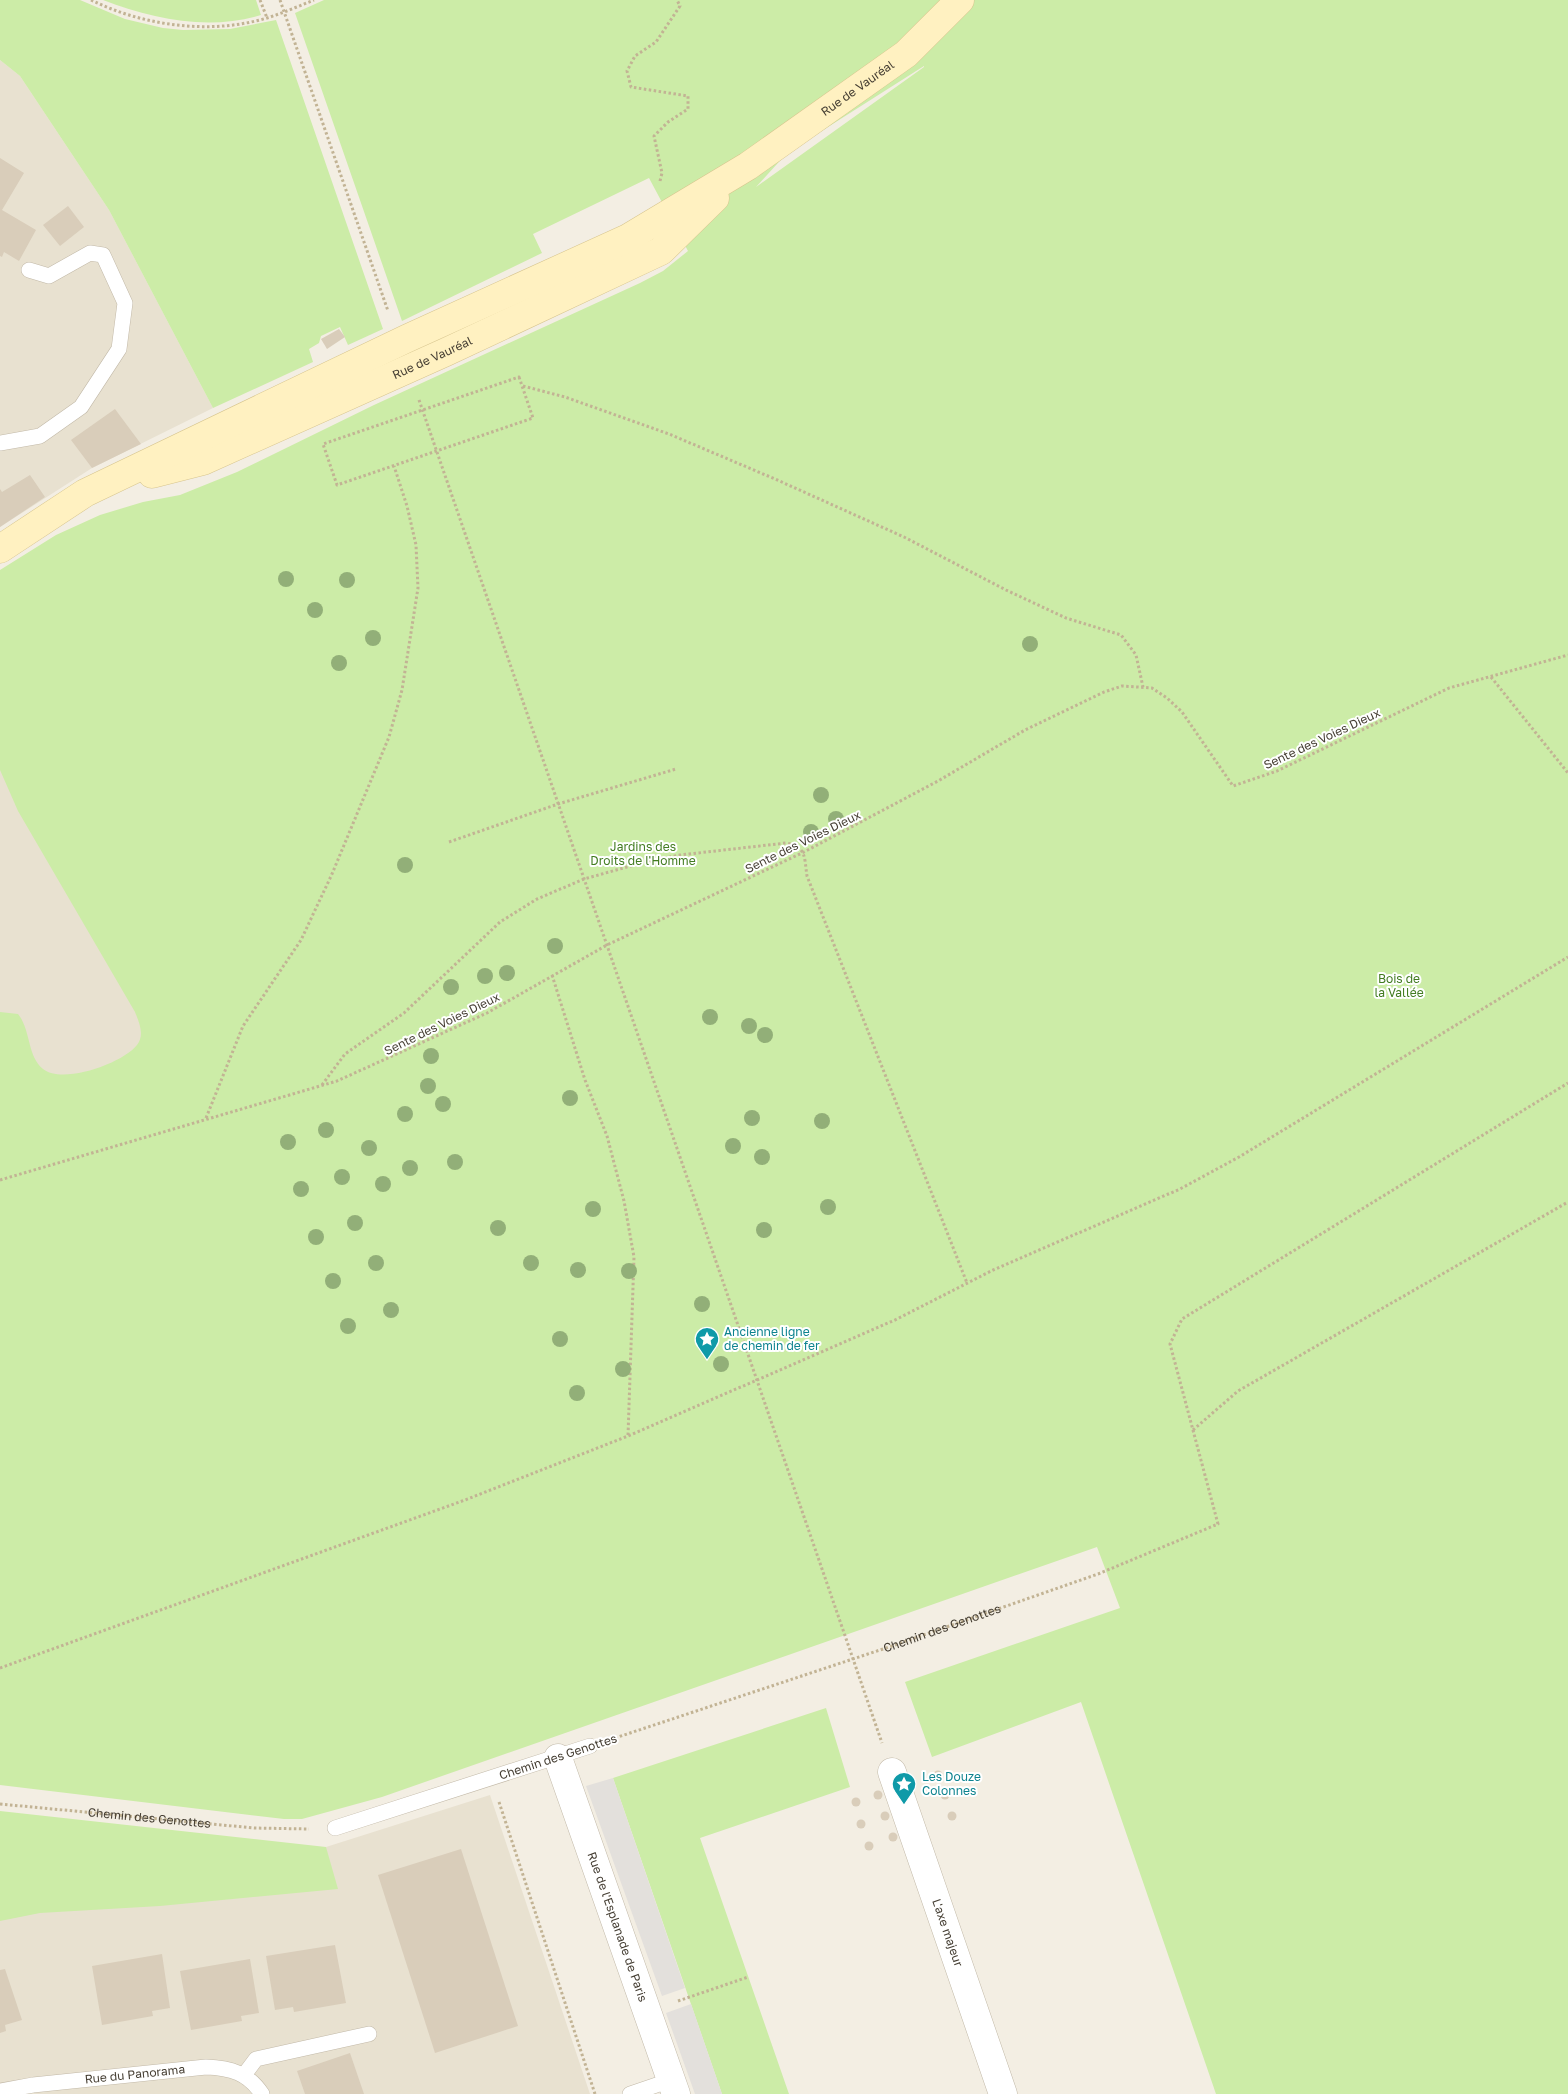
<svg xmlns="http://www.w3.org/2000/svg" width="1568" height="2094" font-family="'Golos Text',sans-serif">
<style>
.residential{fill:#e8e1d0}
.green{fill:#cceca7;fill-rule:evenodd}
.parking{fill:#e3e0dc}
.building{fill:#d9cdba}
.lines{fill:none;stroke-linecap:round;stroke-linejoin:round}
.lane-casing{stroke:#c2b9a8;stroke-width:16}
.street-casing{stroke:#c2b9a8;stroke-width:29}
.secondary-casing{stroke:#d7c58e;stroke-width:29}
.path{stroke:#c2b394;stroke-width:3;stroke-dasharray:2.5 2.5;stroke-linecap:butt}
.lane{stroke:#fff;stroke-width:15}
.street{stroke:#fff;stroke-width:28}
.secondary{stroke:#fff1c1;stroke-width:28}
.tree{fill:#92af78}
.labels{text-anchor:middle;stroke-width:4;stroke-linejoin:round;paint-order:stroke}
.street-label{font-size:12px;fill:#453e33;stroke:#fff}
.park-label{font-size:12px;fill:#427c21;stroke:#fff}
.culture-label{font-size:12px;fill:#0d838f;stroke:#fff;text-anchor:start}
</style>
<rect width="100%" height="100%" fill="#f3eee3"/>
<!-- residential -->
<g class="residential">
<polygon points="0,60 20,76 109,210 213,408 92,468 0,527"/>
<polygon points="0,588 232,1086 0,1163"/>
<polygon points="490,1795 590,2094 0,2094 0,1852 326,1847"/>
</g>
<!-- green -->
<g class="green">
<polygon points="0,0 80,0 125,19 163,28 183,30 230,29 276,20 383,329 348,345 340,327 321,336 319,343 309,349 313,362 213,408 109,210 20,76 0,60"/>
<path d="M103,0H256L261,15C208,31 153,19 103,0Z"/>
<path d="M324,0H1568V2094H1216L1081,1702L932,1757L905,1682L1120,1608L1097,1547L382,1797L302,1819H284L0,1785V1012L18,1014C31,1030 27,1056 43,1069C63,1085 123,1063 137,1045C145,1035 139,1022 135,1012L18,811L0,770V570L56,535L100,515L143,502L180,495L237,472L374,405L640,283L663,271L688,251L649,178L533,234L542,253L402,321L295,13ZM924,66V67L756,187L787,153Z"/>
<polygon points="826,1708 850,1787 700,1838 789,2094 722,2094 613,1778"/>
<polygon points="0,1811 326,1847 338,1889 160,1906 40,1913 0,1921"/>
</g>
<!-- parking -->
<g class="parking">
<polygon points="613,1778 685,1988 662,1996 586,1786"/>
<polygon points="691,2004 722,2094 695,2094 666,2013"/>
</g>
<!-- building -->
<g class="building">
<polygon points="0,158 24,173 2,210 36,230 19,261 4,252 2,257 0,256"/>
<polygon points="68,206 84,227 60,246 43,225"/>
<polygon points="339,329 345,337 327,349 321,339"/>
<polygon points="115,409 141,444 92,468 71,440"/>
<polygon points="30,475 45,497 0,527 0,489 2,492"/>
<circle cx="938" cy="1775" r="4.5"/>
<circle cx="945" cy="1795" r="4.5"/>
<circle cx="878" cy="1795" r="4.5"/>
<circle cx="856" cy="1802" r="4.5"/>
<circle cx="952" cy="1816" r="4.5"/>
<circle cx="885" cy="1816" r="4.5"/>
<circle cx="861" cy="1824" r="4.5"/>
<circle cx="893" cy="1837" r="4.5"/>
<circle cx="869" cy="1846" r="4.5"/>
<polygon points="461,1849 518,2026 435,2053 378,1875"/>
<polygon points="335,1945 346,2003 294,2012 293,2007 275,2010 266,1956"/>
<polygon points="162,1954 170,2008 152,2011 153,2016 102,2025 92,1966"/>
<polygon points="250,1959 259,2013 241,2016 242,2021 191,2030 180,1971"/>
<polygon points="5,1969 22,2020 5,2025 6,2031 0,2033 0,1970"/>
<polygon points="350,2053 364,2094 305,2094 297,2071"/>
</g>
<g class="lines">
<!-- lane casing -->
<g class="lane-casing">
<g id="lane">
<polyline points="0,443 40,436 81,407 119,349 125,303 103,255 90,253 49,276 29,270"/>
<polyline points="335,1828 590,1746"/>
<polyline points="244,2075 256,2059 369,2034"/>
<path id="s3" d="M0,2091L33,2085L206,2067C231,2068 248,2073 262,2094"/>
<polyline points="630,2094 671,2080"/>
</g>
</g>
<!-- street casing -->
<g class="street-casing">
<g id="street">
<path id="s4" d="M558,1758L676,2094"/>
<path id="s5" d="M892,1772L1003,2094"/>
</g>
</g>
<!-- secondary casing -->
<g class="secondary-casing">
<g id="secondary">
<path id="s6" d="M152,474L203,461L446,352L661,251L715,198"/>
<path id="s7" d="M0,549L85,493L408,338L628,238L748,166L906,54L960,0"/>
</g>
</g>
<!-- path -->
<g class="path">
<path d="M91,0C144,26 210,35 267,18C283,13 299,6 314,0"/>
<polyline points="260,0 267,18"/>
<polyline points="280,0 388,311"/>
<polyline points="660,181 662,173 654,136 668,122 688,109 688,96 631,87 627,71 635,56 656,42 680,6 677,0"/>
<polygon points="519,377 533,418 337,485 323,444"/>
<polyline points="523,386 565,397 669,434 775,479 904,537 1006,590 1066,618 1121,635 1136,655 1143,687"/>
<polyline points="419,400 882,1743"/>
<polyline points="1491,677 1568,773"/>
<polyline points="449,842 558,804 676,769"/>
<polyline points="552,975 585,1080 607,1136 624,1201 634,1257 628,1436"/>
<path d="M322,1085L345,1054L404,1013L500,922L537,899L584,879L645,862L680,855L786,843C807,847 804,857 807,876L967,1283"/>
<polyline points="206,1118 243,1026 301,940 332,874 389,737 402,690 418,588 416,545 407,506 394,466"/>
<polyline points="0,1180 337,1081 487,1013 607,945 804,852 938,781 1025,730 1104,692 1122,686 1152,688 1167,698 1182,712 1233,786 1277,771 1449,688 1568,655"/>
<polyline points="1193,1430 1238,1391 1568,1202"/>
<polyline points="0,1668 465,1500 628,1436 895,1320 993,1270 1180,1189 1239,1157 1568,957"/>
<path id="s1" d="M615,1738L892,1646L1098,1574L1218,1524L1170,1344L1182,1319L1568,1083"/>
<polyline points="499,1802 595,2094"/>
<path id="s2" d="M0,1804L254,1828L309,1829"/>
<polyline points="678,2001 748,1977"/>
</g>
<!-- lane -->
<use href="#lane" class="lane"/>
<!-- street -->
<use href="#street" class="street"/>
<!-- secondary -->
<use href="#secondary" class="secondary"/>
</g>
<!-- trees -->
<g class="tree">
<circle cx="286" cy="579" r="8"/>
<circle cx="347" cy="580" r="8"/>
<circle cx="315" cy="610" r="8"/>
<circle cx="373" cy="638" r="8"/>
<circle cx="1030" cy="644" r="8"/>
<circle cx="339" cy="663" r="8"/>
<circle cx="821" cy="795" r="8"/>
<circle cx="836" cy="819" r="8"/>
<circle cx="811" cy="832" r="8"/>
<circle cx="405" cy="865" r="8"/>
<circle cx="555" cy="946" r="8"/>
<circle cx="507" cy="973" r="8"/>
<circle cx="485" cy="976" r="8"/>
<circle cx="451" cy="987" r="8"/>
<circle cx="710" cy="1017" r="8"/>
<circle cx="749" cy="1026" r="8"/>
<circle cx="765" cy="1035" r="8"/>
<circle cx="431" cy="1056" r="8"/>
<circle cx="428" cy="1086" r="8"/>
<circle cx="570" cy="1098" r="8"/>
<circle cx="443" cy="1104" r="8"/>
<circle cx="405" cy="1114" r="8"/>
<circle cx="752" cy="1118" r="8"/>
<circle cx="822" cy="1121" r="8"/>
<circle cx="326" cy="1130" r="8"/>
<circle cx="288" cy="1142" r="8"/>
<circle cx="733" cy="1146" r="8"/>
<circle cx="369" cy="1148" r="8"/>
<circle cx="762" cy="1157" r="8"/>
<circle cx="455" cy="1162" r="8"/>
<circle cx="410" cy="1168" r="8"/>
<circle cx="342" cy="1177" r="8"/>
<circle cx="383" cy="1184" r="8"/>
<circle cx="301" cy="1189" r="8"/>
<circle cx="828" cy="1207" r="8"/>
<circle cx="593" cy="1209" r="8"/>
<circle cx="355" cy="1223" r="8"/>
<circle cx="498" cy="1228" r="8"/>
<circle cx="764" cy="1230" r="8"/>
<circle cx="316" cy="1237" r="8"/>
<circle cx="376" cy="1263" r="8"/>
<circle cx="531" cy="1263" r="8"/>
<circle cx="578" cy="1270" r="8"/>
<circle cx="629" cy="1271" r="8"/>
<circle cx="333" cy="1281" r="8"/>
<circle cx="702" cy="1304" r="8"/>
<circle cx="391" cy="1310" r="8"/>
<circle cx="348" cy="1326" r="8"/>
<circle cx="560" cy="1339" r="8"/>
<circle cx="721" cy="1364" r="8"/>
<circle cx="623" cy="1369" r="8"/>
<circle cx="577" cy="1393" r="8"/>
</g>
<!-- icons -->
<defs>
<g id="sight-pin" transform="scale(1.25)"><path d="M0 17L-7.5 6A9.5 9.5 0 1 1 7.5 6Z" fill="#0f9aa8" stroke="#fff"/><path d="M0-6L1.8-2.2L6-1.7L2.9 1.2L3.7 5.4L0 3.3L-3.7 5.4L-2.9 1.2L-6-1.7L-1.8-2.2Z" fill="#fff"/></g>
</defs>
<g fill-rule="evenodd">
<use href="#sight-pin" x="707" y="1339"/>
<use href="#sight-pin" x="904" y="1784"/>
</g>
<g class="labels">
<!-- street labels -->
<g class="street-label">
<text dy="4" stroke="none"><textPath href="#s7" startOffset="976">Rue de Vauréal</textPath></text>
<text dy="4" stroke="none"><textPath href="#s6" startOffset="304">Rue de Vauréal</textPath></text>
<text transform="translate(1322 739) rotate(-25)" y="4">Sente des Voies Dieux</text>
<text transform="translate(803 842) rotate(-26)" y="4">Sente des Voies Dieux</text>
<text transform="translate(442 1024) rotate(-26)" y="4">Sente des Voies Dieux</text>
<text dy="4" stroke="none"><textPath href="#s1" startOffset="345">Chemin des Genottes</textPath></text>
<text transform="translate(558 1757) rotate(-18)" y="4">Chemin des Genottes</text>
<text dy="4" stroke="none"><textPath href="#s2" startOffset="150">Chemin des Genottes</textPath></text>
<text dy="4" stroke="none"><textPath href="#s4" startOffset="179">Rue de l'Esplanade de Paris</textPath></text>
<text dy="4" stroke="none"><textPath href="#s5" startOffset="170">L'axe majeur</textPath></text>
<text dy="4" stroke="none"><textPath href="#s3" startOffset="136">Rue du Panorama</textPath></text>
</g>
<!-- park labels -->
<g class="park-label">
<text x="643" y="851">Jardins des<tspan x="643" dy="14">Droits de l'Homme</tspan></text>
<text x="1399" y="983">Bois de<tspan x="1399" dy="14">la Vallée</tspan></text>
</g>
<!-- culture labels -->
<g class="culture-label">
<text x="724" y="1336">Ancienne ligne<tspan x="724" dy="14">de chemin de fer</tspan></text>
<text x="922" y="1781">Les Douze<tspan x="922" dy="14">Colonnes</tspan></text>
</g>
</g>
</svg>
